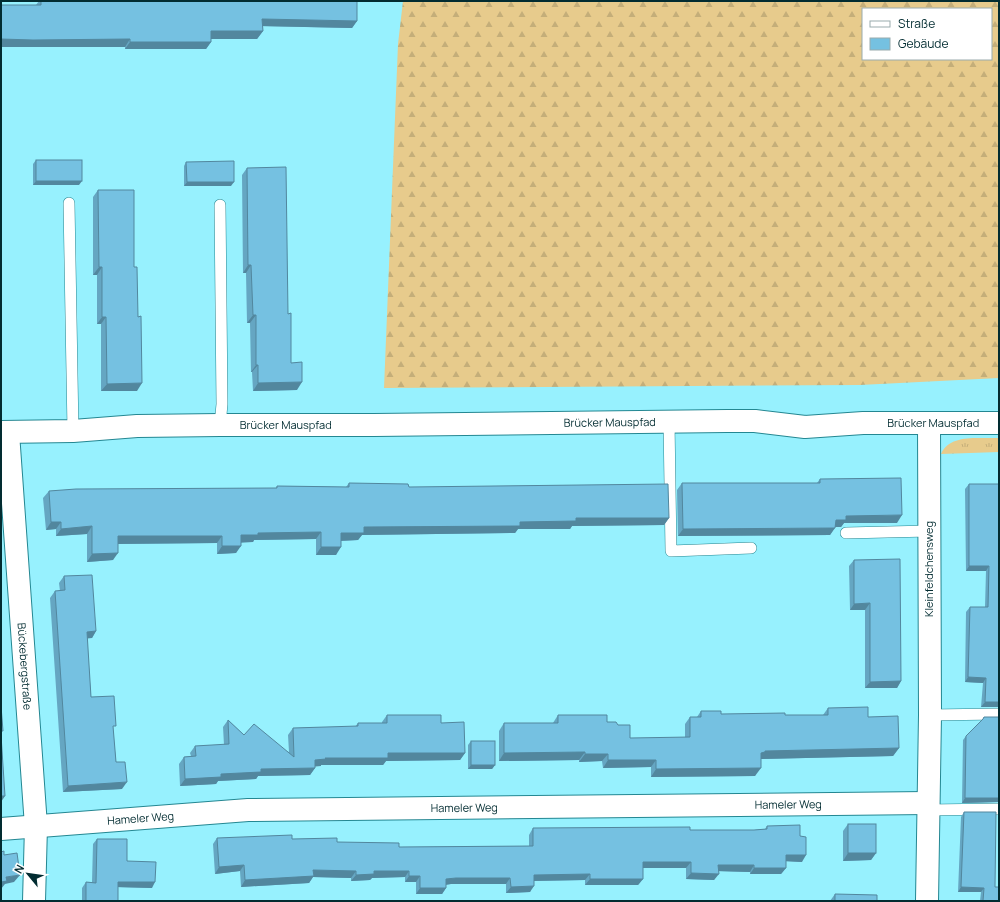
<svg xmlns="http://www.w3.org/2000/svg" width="1000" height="902" font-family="Manrope,sans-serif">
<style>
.grass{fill:url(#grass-tufts)}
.forest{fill:url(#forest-firs);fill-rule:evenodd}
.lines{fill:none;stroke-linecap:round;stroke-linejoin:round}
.lane-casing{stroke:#248792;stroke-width:12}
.street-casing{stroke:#248792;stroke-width:24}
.secondary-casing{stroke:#248792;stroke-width:24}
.lane{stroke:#fff;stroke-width:11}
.street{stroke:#fff;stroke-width:22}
.secondary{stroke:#fff;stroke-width:22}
.wall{fill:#65a6c2}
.shaded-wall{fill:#52879e}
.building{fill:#75c1e1;stroke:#52879e}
.labels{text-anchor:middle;stroke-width:3.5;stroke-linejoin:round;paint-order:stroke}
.street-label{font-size:11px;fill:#022c31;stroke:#fff}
</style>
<defs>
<pattern id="grass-tufts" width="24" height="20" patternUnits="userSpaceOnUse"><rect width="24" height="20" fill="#e7cb8c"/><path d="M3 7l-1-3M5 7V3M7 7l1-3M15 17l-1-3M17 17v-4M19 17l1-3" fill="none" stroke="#c4ae79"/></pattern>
<pattern id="forest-firs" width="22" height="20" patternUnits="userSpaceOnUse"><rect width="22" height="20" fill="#e7cb8c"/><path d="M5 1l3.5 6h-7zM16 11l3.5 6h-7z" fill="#c4ae79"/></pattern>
</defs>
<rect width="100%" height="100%" fill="#97f1fe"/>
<!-- grass -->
<path class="grass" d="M999,438V452L941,454C950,433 980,439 999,438Z"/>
<!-- forest -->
<path class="forest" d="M403,1H999V378L860,385L384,388L398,44ZM863,9H991V59H863Z"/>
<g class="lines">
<!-- lane casing -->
<g class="lane-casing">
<g id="lane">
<polyline points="69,203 73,431"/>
<polyline points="220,205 222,404 220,425"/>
<polyline points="669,421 671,551 751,548"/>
<polyline points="846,533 929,531"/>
<polyline points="930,715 999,714"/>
<polyline points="928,810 999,809"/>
</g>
</g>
<!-- street casing -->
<g class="street-casing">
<g id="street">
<path id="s1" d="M8,433L36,826L34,901"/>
<path id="s2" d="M1,829L248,810L928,803"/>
<polyline points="927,901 930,715 929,423"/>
</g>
</g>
<!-- secondary casing -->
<g class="secondary-casing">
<g id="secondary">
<path id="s3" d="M1,432L73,431L137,426L220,425H374L727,421H755L805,427L863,423H999"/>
</g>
</g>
<!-- lane -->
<use href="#lane" class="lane"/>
<!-- street -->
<use href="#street" class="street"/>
<!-- secondary -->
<use href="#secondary" class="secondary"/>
</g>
<!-- wall -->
<g class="wall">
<polygon points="39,1 357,1 357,21 352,28 263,26 263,31 257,39 211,39 211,42 206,49 125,49 125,47 1,47 1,5 36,5"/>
<polygon points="36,160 79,185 33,185 33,164"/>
<polygon points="186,162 231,186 184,186 184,166"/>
<polygon points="247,168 288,314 291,363 297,390 253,391 252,372 251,372 250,323 247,323 246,273 243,273 242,175"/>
<polygon points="98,190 134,267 137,391 101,391 101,324 97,324 97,275 93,275 93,197"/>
<polygon points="820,479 897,523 844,523 841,527 835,527 830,535 678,536 677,490 682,483 817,483"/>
<polygon points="349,483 409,487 669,518 664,525 572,526 570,529 518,529 515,533 362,535 358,540 341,541 336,555 316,555 316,539 254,540 253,542 241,542 236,553 217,554 217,543 118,544 113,560 87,562 87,534 56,536 56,529 46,530 43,498 49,491 276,488 277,486 346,487"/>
<polygon points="969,484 999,484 998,707 981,707 983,683 965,682 966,612 970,607 985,607 986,571 966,571 965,489"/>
<polygon points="854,560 901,681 897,688 865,688 865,610 850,610 849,566"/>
<polygon points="64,576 96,631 92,638 87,638 91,697 113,730 116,762 122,789 63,792 50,598 55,591 60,591 59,583"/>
<polygon points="828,708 868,717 899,748 893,756 761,759 755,776 651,777 651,767 603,768 602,761 579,762 579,760 499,761 499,731 504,723 553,723 558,715 607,722 618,725 630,738 685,738 685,724 690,717 697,717 701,711 721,714 785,715 823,715"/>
<polygon points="387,715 441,723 465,753 460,760 386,761 383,765 321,765 321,766 315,766 315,768 310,775 258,776 256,779 218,781 216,784 180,786 179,764 184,757 191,756 190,753 195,746 224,745 223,727 228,720 244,735 289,752 288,735 293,728 355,727 358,723 382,723 382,722"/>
<polygon points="984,717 999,717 999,802 962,803 963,740 966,736 981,722"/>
<polygon points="471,741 495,765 492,769 468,769 468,745"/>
<polygon points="964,812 995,887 999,901 980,901 981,892 958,892 961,817"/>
<polygon points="848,824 876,853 871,860 843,861 843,831"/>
<polygon points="767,826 800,836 802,862 786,861 786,868 781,874 750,874 750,872 719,871 714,880 686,879 686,868 643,868 643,879 638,885 585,885 585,880 534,881 530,892 506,893 506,884 451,884 446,885 446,888 442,894 416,894 416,882 405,882 405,877 372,878 370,880 351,881 351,878 313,877 309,883 241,887 240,871 215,874 213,844 217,838 292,839 399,847 529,846 529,835 533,828 690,830 754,830 765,829"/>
<polygon points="97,839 127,861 152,888 118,887 118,901 82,901 82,888 86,882 92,882 93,844"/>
<polygon points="835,894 877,901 830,901"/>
</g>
<!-- shaded-wall -->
<g class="shaded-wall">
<polygon points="262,19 357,21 352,28 257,26"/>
<polygon points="211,31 263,31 257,39 206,39"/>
<polygon points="1,39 130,39 125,47 1,47"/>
<polygon points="130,42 211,42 206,49 125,49"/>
<polygon points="36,181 82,181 79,185 33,185"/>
<polygon points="187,182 234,182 231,186 184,186"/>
<polygon points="248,265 251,265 246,273 243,273"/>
<polygon points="99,267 102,267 97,275 93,275"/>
<polygon points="253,315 256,315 250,323 247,323"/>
<polygon points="102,317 106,317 101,324 97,324"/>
<polygon points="256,365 258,365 252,372 251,372"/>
<polygon points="302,382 297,390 253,391 258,383"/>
<polygon points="142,383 137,391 101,391 107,384"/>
<polygon points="902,515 897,523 844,523 841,527 830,527 836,520 846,516"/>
<polygon points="576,518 669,518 664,525 572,526 570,529 518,529 515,533 362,535 358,540 336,541 341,533 364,527"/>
<polygon points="51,522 61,522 56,529 46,530"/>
<polygon points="92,526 87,534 56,536 61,529"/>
<polygon points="835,528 830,535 678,536 683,529"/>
<polygon points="321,532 316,539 254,540 253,542 236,543 241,535 258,533"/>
<polygon points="118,536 222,536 217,543 112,544"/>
<polygon points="222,546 241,546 236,553 217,554"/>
<polygon points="321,547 341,547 336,555 316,555"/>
<polygon points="118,553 113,560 87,562 92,554"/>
<polygon points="969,566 989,566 986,571 966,571"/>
<polygon points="870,603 865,610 850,610 854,604"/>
<polygon points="96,631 92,638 82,639 87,632"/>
<polygon points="968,677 986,678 983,683 965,682"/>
<polygon points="901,681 897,688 865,688 870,682"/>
<polygon points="985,702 999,702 999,706 998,707 981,707"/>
<polygon points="899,748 893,756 760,759 761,753 765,751"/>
<polygon points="585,752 579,760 499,761 504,753"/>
<polygon points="388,753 465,753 460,760 386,761 383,765 321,765 321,766 310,767 315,760 325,758"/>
<polygon points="585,754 608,754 602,761 579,762"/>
<polygon points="608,760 656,760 651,767 603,768"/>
<polygon points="471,765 495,765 492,769 468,769"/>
<polygon points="315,768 310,775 258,776 256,779 218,781 216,784 180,786 185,779 221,774 261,769"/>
<polygon points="761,768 755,776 651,777 656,769"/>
<polygon points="127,782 122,789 63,792 68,786"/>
<polygon points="1,796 5,796 1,802"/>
<polygon points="965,798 999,798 999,802 962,803"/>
<polygon points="848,853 876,853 871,860 843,861"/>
<polygon points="786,855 806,855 802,862 781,861"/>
<polygon points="643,862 691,862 686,868 638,868"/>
<polygon points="244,865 240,871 215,874 219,867"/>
<polygon points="718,865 754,865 750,872 714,871"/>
<polygon points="754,868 786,868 781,874 750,874"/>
<polygon points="313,870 356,871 351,878 313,877 309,883 241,887 245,880"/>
<polygon points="374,871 409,871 405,877 372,878 370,880 351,881 356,875"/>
<polygon points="691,873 719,874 714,880 686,879"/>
<polygon points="590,874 585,880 530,881 534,875"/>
<polygon points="20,875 14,882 5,884 1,889 1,882 6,877"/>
<polygon points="409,876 420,876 416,882 405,882"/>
<polygon points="456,878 510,878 506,884 451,884 442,885 446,879"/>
<polygon points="590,879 643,879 638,885 585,885"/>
<polygon points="118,882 155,882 152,888 114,887"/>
<polygon points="534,886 530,892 506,893 511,887"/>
<polygon points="961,887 984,888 981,892 958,892"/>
<polygon points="420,888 446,888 442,894 416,894"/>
</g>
<!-- building -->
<g class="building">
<polygon points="41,1 357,1 357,21 262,19 263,31 211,31 211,42 130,42 130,39 33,40 1,39 1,5 41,5"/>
<rect x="36" y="160" width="46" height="21"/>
<polygon points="234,161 234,182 187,182 186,162"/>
<polygon points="286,167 288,314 291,313 291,363 302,362 302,382 258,383 258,365 256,365 256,315 253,315 251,265 248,265 247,168"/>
<polygon points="98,190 134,190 134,267 137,267 138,317 141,316 142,383 107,384 106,317 102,317 102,267 99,267"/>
<polygon points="901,478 902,515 846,516 846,520 836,520 835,528 683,529 682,483 820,483 820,479"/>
<polygon points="349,483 408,484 409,487 668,484 669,518 576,518 576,521 520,522 520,526 364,527 364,533 341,533 341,547 321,547 321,532 258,533 258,535 241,535 241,546 222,546 222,536 118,536 118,553 92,554 92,526 61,529 61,522 51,522 49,491 76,489 277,488 277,486 349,487"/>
<polygon points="969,484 999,484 999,702 985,702 986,678 968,677 970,607 988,607 989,566 969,566"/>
<polygon points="900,559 901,681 870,682 870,603 854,604 854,560"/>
<polygon points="92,575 96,631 87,632 91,697 114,696 116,726 113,726 116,762 125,762 127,782 68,786 55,591 65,590 64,576"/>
<polygon points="1,706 3,731 1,731"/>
<polygon points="868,707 868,717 898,716 899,748 765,751 765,752 761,753 761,768 656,769 656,760 608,760 608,754 585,754 585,752 504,753 504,723 558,723 558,715 607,715 607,722 616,722 618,725 630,725 630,738 690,737 690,717 701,717 701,711 721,711 721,714 785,713 785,715 828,715 828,708"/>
<polygon points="387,715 441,715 441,723 464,722 465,753 388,753 388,758 325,758 326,759 315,760 315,768 261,769 261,772 221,774 221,777 185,779 184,757 196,756 195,746 229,744 228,720 244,735 254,724 294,757 293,728 358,726 358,723 387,723"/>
<polygon points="984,717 999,717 999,798 965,798 966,736 983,719"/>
<polygon points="1,735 5,796 1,796"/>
<rect x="471" y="741" width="24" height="24"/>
<polygon points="964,812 996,812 995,887 999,887 999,901 983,901 984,888 961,887"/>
<rect x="848" y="824" width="28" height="29"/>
<polygon points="800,825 800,836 806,837 806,855 786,855 786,868 754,868 754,865 718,865 719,874 691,873 691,862 643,862 643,879 590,879 590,874 534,875 534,886 511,887 510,878 456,878 446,879 446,888 420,888 420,876 409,876 409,871 374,871 374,874 356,875 356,871 313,870 314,876 245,880 244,865 219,867 217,838 292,835 292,839 337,838 337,842 399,843 399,847 533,846 533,828 690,827 690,830 754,830 767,829 767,826"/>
<polygon points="97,839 127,839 127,861 156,862 155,882 118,882 118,901 86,901 86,882 96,883"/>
<polygon points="4,851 4,855 17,853 20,875 6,877 7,881 1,882 1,852"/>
<polygon points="835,894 877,895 877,901 835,901"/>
</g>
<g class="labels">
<!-- street labels -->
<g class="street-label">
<text dy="4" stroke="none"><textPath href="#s3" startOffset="609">Brücker Mauspfad</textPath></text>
<text dy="4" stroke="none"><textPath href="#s3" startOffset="933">Brücker Mauspfad</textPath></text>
<text dy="4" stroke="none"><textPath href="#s3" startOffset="285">Brücker Mauspfad</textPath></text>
<text transform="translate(929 569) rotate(-90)" y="4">Kleinfeldchensweg</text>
<text dy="4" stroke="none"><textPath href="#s1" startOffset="234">Bückebergstraße</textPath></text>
<text dy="4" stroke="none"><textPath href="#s2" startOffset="788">Hameler Weg</textPath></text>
<text dy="4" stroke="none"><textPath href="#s2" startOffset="464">Hameler Weg</textPath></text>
<text dy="4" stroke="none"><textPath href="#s2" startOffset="140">Hameler Weg</textPath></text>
</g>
</g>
<!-- border -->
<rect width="1000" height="902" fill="none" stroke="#022c31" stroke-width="4"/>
<!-- legend -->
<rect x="862" y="8" width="130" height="52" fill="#ffffff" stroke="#9aabad"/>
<rect x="870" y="21" width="20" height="6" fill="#ffffff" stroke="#9aabad"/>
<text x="898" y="28" font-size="12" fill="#022c31">Straße</text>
<rect x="870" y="38" width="20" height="12" fill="#75c1e1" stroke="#9aabad"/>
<text x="898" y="48" font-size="12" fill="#022c31">Gebäude</text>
<!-- north arrow -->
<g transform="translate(28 874) rotate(299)" stroke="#ffffff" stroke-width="3" paint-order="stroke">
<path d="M0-3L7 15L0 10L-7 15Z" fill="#022c31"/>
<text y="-6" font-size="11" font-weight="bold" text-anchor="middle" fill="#022c31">N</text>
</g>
</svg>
